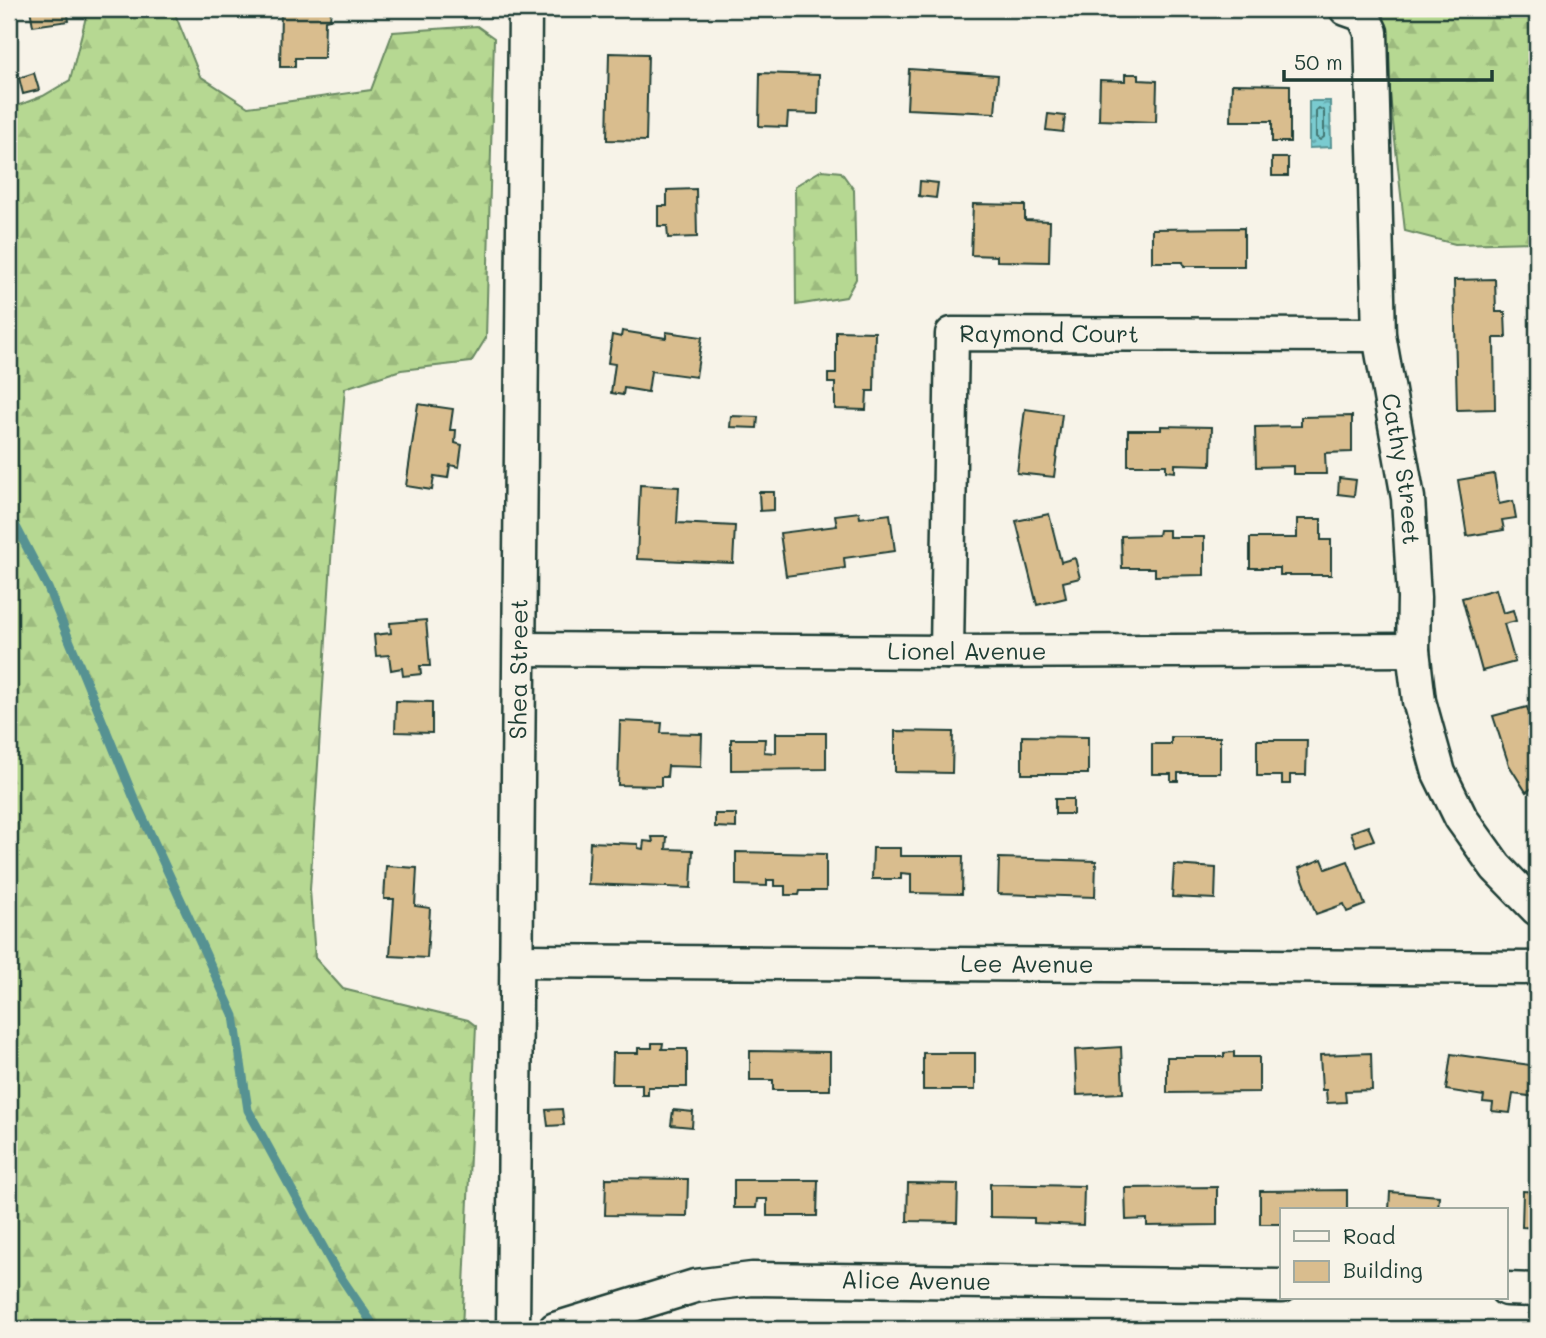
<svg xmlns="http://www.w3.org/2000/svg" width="1546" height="1338" font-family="Mali,sans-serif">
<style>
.forest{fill:url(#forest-firs);stroke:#6a8a63;stroke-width:2}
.water{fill:url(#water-ripples);stroke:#569292;stroke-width:2}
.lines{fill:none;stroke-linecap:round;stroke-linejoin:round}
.shore{stroke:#437672;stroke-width:2}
.stream{stroke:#569292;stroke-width:9}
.building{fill:#d9bd8e;stroke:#1f3d34;stroke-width:2}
.minor-casing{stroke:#1f3d34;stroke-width:37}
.minor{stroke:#f7f3e8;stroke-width:32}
.labels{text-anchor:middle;stroke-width:7;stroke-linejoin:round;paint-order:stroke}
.street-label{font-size:24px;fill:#1f3d34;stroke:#f7f3e8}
</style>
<defs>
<pattern id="forest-firs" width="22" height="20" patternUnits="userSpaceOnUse" patternTransform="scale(1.75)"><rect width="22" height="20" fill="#b6d892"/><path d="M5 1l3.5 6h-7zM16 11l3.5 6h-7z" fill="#9cba7e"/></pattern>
<pattern id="water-ripples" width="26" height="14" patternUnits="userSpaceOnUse" patternTransform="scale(1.75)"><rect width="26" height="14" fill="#7acbd0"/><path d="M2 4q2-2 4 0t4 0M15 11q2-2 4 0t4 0" fill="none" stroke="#63a6aa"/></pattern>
</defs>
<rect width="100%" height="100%" fill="#f7f3e8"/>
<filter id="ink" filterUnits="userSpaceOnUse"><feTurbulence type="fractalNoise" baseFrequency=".0143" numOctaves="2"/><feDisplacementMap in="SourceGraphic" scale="14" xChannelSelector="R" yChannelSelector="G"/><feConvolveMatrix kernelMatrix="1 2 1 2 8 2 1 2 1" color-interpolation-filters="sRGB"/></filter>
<g filter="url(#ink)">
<!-- forest -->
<g class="forest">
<polygon points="88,9 173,9 200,76 248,107 371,90 393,32 477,26 494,38 486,338 471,362 401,370 345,388 332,545 310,890 315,958 343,989 468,1020 476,1026 462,1329 9,1329 9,109 43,96 70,80"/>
<polygon points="1385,9 1537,9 1537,242 1455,244 1405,231 1381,13"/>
<polygon points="822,170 841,172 854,190 856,279 846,297 796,305 795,186"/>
</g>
<!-- water -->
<polygon class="water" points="1309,101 1330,101 1331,147 1309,148"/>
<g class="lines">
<!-- shore -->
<polygon class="shore" points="1319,108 1324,111 1324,137 1320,140 1316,137 1316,111"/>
<!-- stream -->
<polyline class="stream" points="9,513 48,588 133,796 234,1016 248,1110 334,1267 376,1329"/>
</g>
<!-- building -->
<g class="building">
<polygon points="30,9 67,9 69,21 33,26"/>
<polygon points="281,9 331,9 330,19 325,20 324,58 295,58 295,67 280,67"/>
<polygon points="609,53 648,54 646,141 607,140"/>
<polygon points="909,69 998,75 995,113 907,109"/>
<polygon points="34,73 39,90 23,94 19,78"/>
<polygon points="760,73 819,75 818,114 788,113 787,127 759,126"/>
<polygon points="1125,74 1139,74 1139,80 1157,81 1156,122 1099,120 1100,80 1125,81"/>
<polygon points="1232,84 1290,85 1290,142 1272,142 1272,121 1231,121"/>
<polygon points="1048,114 1065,116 1063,132 1046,130"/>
<rect x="1272" y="158" width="16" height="18"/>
<polygon points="920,181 938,183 936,198 919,196"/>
<polygon points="696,189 697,237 668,238 667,226 658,226 658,206 667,206 667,190"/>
<polygon points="973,204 1025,205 1025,220 1050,221 1049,262 997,261 997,256 971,255"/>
<polygon points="1244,228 1244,266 1184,266 1183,262 1152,262 1152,229"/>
<polygon points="1495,279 1496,312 1505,312 1506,338 1494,338 1495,409 1457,410 1454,280"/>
<polygon points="622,331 666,338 666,332 702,337 696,377 651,371 648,392 624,388 623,395 611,393 615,364 608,363 612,335 621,337"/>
<polygon points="836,331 875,332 874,391 867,391 866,410 835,409 835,383 828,383 828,374 836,374"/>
<polygon points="418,404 453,409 450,430 456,430 455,443 462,445 459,467 450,465 448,478 434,476 432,490 406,486"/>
<polygon points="1025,409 1062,414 1054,477 1017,473"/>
<polygon points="731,416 758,417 757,428 730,427"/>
<polygon points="1352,416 1352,452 1325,453 1326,474 1293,474 1293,466 1256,467 1255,427 1301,426 1301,417"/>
<polygon points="1161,426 1212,427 1211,465 1175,464 1175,472 1166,471 1166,465 1128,465 1128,430 1161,430"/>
<polygon points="1494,474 1499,504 1513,501 1516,518 1502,520 1504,530 1467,536 1458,480"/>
<polygon points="1339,478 1356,480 1354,496 1338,494"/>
<polygon points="640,485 679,487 677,523 735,526 733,563 637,559"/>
<polygon points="759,492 774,492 774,510 760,511"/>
<polygon points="859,512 860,518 890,514 895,551 844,558 845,568 786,576 780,533 837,526 835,515"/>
<polygon points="1049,514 1061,562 1075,558 1080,578 1063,582 1066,598 1037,605 1016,521"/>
<polygon points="1297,519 1321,519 1321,540 1331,540 1331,575 1280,575 1280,568 1250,568 1250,538 1297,538"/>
<polygon points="1159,530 1169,530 1169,537 1204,537 1204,575 1155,576 1155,568 1122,568 1121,536 1158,535"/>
<polygon points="1496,589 1503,613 1513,610 1516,621 1504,624 1515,662 1482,671 1462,598"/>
<polygon points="426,620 430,666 420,666 421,674 403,676 402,668 391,670 389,655 376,656 374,635 391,633 390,623"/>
<polygon points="396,701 432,702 432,733 395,732"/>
<polygon points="1527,707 1537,737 1537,785 1526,792 1509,765 1493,716"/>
<polygon points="620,721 662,723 661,733 702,734 701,767 668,766 667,777 661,777 661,786 618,785"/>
<polygon points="895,731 953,732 952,773 895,772"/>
<polygon points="776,733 826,733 826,769 731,770 731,739 765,739 764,752 776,753"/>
<polygon points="1022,736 1088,737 1088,774 1022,774"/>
<polygon points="1171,737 1220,737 1220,773 1178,773 1178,781 1171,781 1171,774 1152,774 1152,744 1171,744"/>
<polygon points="1257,740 1307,740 1306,775 1290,775 1290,784 1282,784 1282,776 1257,776"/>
<rect x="1055" y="799" width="18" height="15"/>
<polygon points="715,814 736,814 736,828 715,827"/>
<polygon points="1368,826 1374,840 1356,846 1351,832"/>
<polygon points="652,837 667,837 666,849 693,850 691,888 588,884 590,842 638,844 638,848 643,849 644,841 653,842"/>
<polygon points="873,848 900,848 900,856 963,856 962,894 911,893 911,874 901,873 901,879 872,879"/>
<polygon points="736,852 826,854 826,891 800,891 799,895 785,895 785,886 774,886 774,880 767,880 767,886 736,885"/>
<polygon points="999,858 1096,861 1095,897 998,894"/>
<polygon points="1322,859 1326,869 1348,861 1365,905 1347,912 1344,904 1316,914 1299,868"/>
<polygon points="1174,865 1216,868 1215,899 1172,897"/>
<polygon points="386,866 417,868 415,906 430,908 427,958 390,956 394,899 384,899"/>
<polygon points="652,1043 663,1043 662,1049 687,1049 687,1087 648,1087 648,1095 642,1095 642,1084 612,1084 613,1053 638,1053 638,1048 652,1048"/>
<polygon points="1121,1047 1123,1093 1077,1095 1075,1050"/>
<polygon points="750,1051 830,1052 830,1090 773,1090 773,1080 750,1080"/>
<polygon points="1234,1052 1234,1057 1259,1057 1259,1092 1167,1093 1167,1057 1224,1057 1224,1053"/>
<rect x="923" y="1053" width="52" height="37"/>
<polygon points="1371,1053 1372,1090 1345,1091 1346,1102 1327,1103 1326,1090 1322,1090 1320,1055"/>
<polygon points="1451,1054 1537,1066 1537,1097 1513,1094 1510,1113 1492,1111 1493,1103 1483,1102 1484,1096 1446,1090"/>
<polygon points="562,1109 564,1125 548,1126 546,1110"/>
<polygon points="673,1110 693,1112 692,1127 671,1125"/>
<polygon points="606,1178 688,1179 687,1216 605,1215"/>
<polygon points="734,1180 818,1180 817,1216 767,1216 767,1199 757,1199 756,1208 734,1208"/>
<polygon points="908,1183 958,1184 957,1222 907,1221"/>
<polygon points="990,1184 1084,1186 1083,1225 1034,1223 1034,1218 990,1217"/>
<polygon points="1217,1187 1217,1225 1147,1226 1147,1219 1126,1220 1125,1188"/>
<polygon points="1347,1190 1347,1210 1282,1210 1282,1224 1260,1224 1260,1191"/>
<polygon points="1523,1191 1537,1192 1537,1228 1522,1227"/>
<polygon points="1390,1192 1439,1196 1438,1210 1389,1210"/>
</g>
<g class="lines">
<!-- minor casing -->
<g class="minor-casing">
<g id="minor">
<path id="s1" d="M1346,9L1363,15L1371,32L1379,335L1408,498L1414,598L1413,650L1419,701L1439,773L1461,818L1496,867L1537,909"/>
<path id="s2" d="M521,649L947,652L1413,650"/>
<path id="s3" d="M947,652L952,334L1379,335"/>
<path id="s4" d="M516,961L1537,968"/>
<polyline points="1506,1289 1537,1290"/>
<path id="s5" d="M513,1329L525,9"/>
<path id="s6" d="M555,1329L695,1286L752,1279L1282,1286"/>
</g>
</g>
<!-- minor -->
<use href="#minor" class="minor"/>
</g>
</g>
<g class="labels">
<!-- street labels -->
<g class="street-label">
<text dy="8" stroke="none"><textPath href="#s3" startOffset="415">Raymond Court</textPath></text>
<text dy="8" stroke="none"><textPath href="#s1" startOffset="476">Cathy Street</textPath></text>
<text dy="8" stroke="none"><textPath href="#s2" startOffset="446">Lionel Avenue</textPath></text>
<text dy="8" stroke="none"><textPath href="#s5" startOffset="660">Shea Street</textPath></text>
<text dy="8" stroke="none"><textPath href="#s4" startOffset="511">Lee Avenue</textPath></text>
<text dy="8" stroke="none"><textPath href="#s6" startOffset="368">Alice Avenue</textPath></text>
</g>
</g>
<!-- margin -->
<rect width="1546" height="1338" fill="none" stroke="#f7f3e8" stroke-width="35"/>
<rect x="18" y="18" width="1511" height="1303" fill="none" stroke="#1f3d34" stroke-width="2.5" filter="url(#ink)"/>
<!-- legend -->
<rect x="1280" y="1208" width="228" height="91" fill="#f7f3e8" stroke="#a1aaa0" stroke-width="2"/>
<rect x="1294" y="1231" width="35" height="10" fill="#f7f3e8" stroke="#a1aaa0" stroke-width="2"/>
<text x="1343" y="1244" font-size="21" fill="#1f3d34">Road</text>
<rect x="1294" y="1261" width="35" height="21" fill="#d9bd8e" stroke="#a1aaa0" stroke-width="2"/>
<text x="1343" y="1278" font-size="21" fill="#1f3d34">Building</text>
<!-- scale -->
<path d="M1284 70v10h208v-10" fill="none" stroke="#1f3d34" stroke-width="3.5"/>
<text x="1294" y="70" font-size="21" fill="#1f3d34" stroke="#f7f3e8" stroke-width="5" paint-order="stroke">50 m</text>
</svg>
